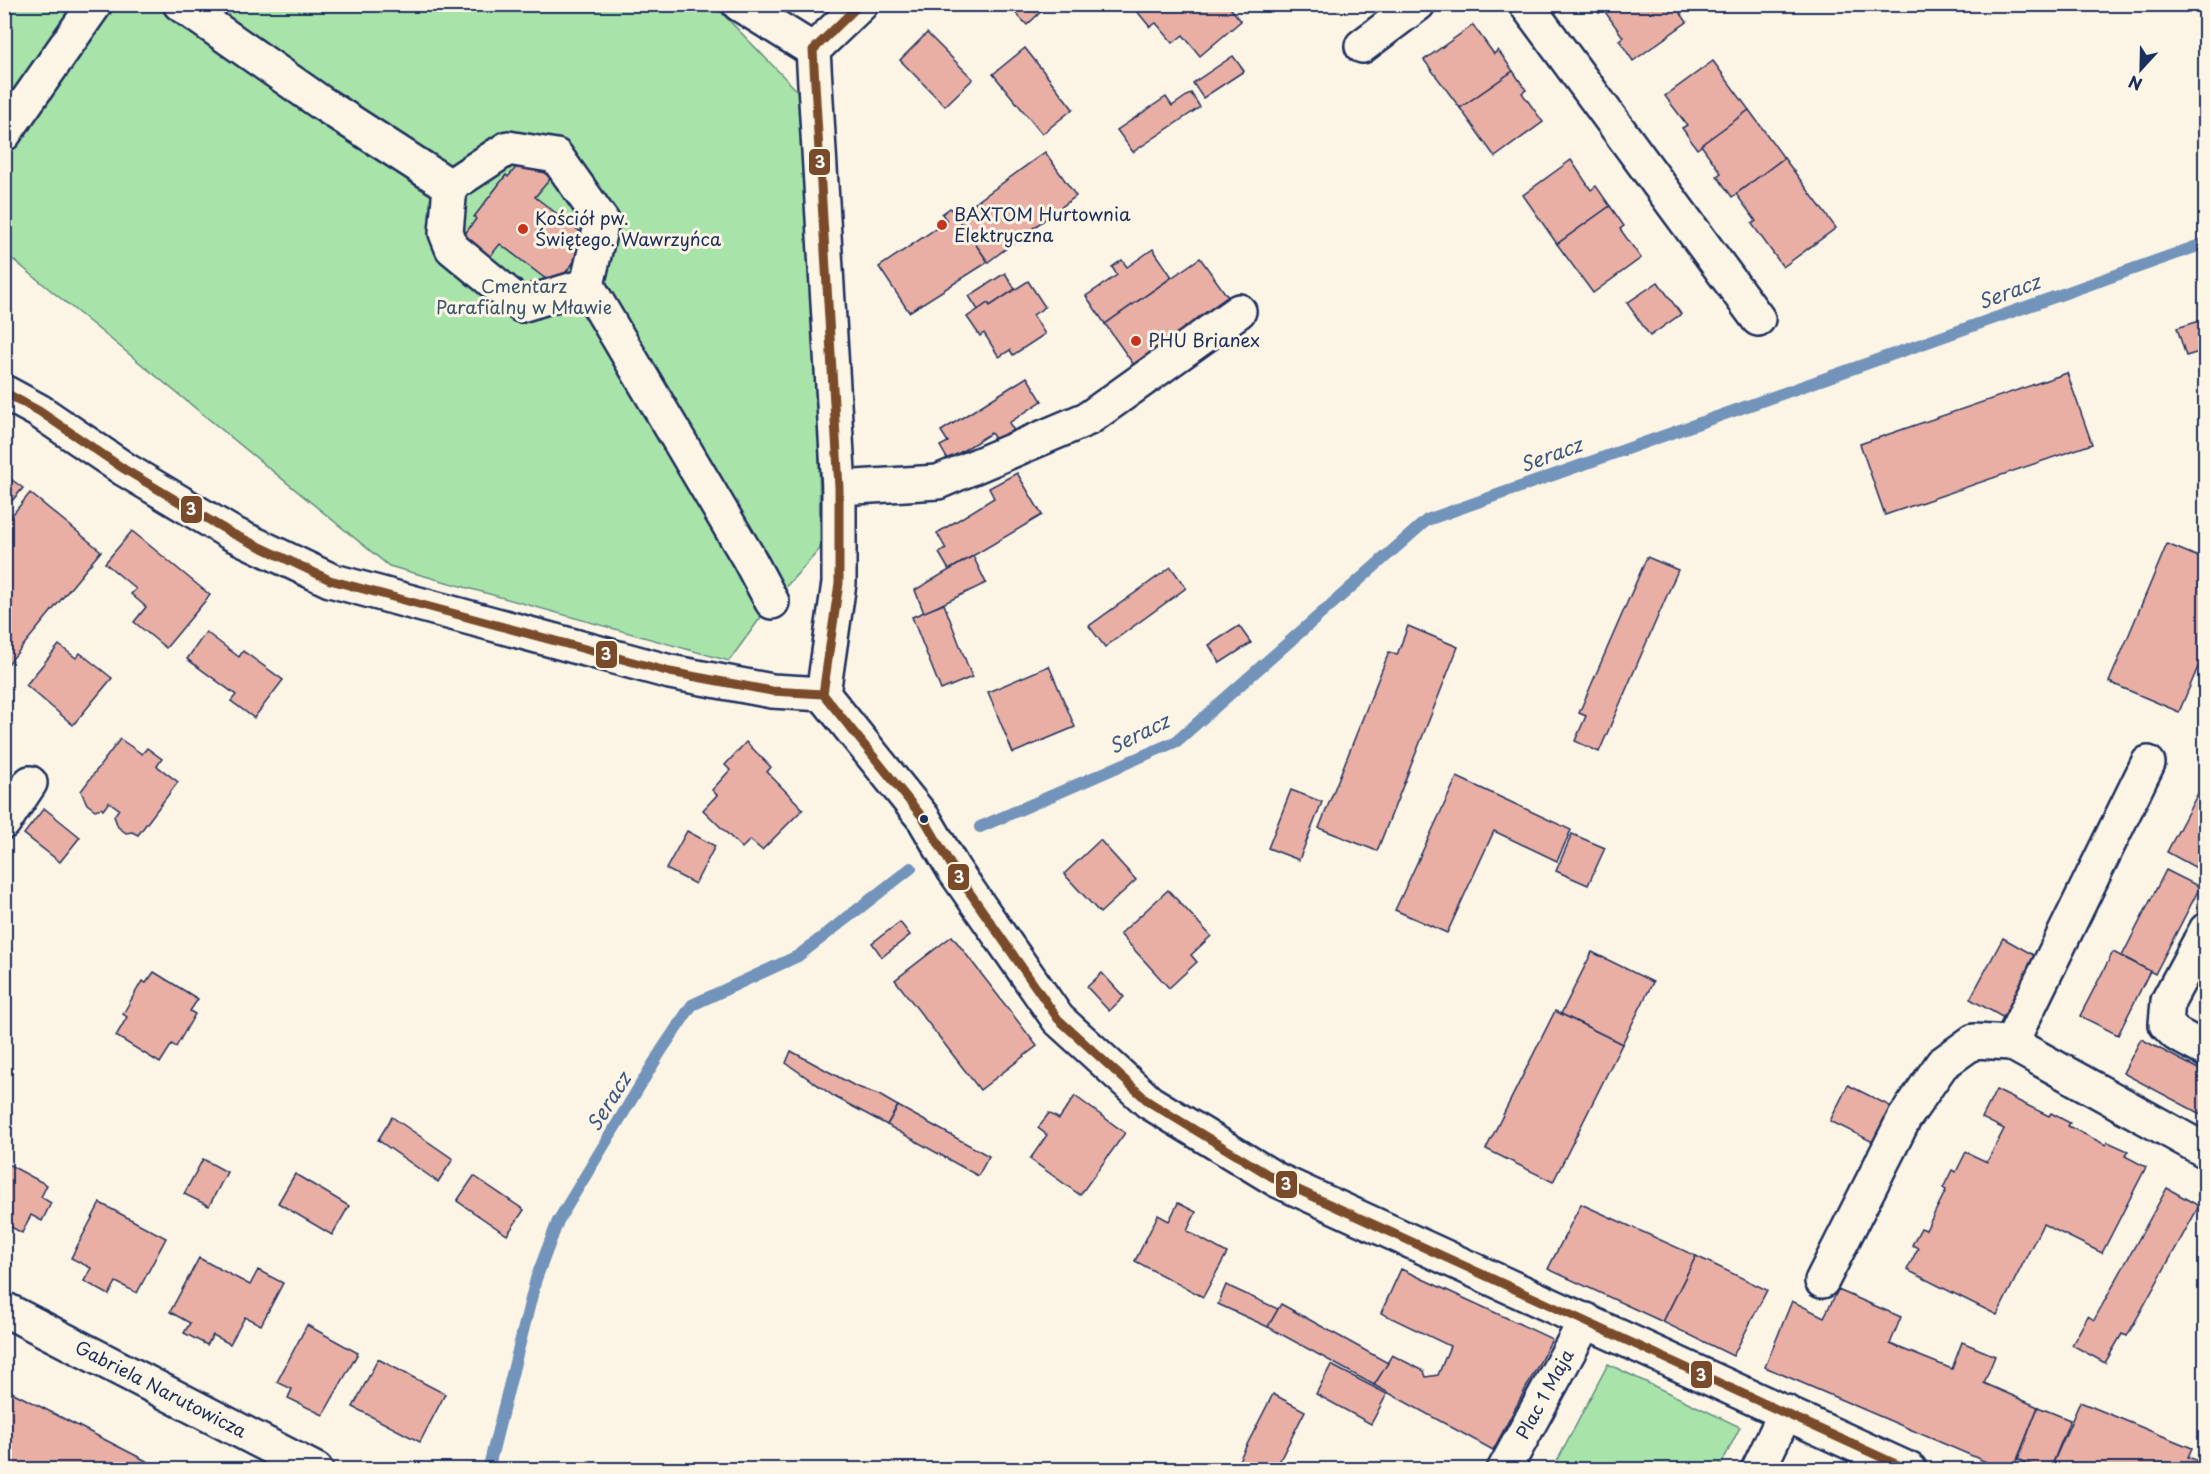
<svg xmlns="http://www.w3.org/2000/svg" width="2210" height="1474" font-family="'Playpen Sans',sans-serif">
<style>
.green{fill:#a8e4a9;stroke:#628a84;stroke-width:1.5}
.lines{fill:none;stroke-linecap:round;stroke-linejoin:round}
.stream{stroke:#7293ba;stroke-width:12}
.building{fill:#e9afa5;stroke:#1b2f5e;stroke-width:1.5}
.minor-casing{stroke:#1b2f5e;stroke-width:38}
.minor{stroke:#fcf5e5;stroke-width:33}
.bus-1-casing{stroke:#fcf5e5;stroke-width:14}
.bus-1{stroke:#7a4b2a;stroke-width:9}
.poi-dot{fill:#c8321e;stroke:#fcf5e5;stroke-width:2}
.bus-dot{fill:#1b2f5e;stroke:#fcf5e5;stroke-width:2}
.labels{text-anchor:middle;stroke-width:6;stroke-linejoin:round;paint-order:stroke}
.poi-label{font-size:18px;fill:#1b2f5e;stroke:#fcf5e5;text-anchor:start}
.park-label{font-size:18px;fill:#37536d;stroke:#fcf5e5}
.street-label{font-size:18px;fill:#1b2f5e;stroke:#fcf5e5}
.water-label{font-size:20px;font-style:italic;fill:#3f5884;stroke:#fcf5e5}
.line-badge{stroke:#fcf5e5;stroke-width:2}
.badge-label{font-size:16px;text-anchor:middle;font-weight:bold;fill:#fff}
</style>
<rect width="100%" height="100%" fill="#fcf5e5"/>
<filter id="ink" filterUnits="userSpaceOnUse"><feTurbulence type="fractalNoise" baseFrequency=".0167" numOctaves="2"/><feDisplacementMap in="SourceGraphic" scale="12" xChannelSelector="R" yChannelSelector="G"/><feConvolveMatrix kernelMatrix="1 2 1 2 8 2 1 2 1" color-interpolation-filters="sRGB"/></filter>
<g filter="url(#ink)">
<!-- green -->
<g class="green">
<polygon points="4,5 714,5 816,110 820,549 772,602 729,661 389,566 5,253"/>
<polygon points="1608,1364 1740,1427 1719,1469 1553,1469"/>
</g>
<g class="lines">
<!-- stream -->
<g class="stream">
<polyline points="980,827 1177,741 1427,520 2206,243"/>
<polyline points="488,1470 536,1279 558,1221 661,1051 692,1005 798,956 911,868"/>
</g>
</g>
<!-- building -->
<g class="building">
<polygon points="1007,4 1049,4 1027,25"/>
<polygon points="1131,4 1227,4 1241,21 1200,56 1183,35 1173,43 1156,23 1150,27"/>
<polygon points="1593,4 1609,4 1599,13"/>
<polygon points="1609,4 1674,4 1687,22 1633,61 1619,40 1623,37 1603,9"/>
<polygon points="1473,25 1494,54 1498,50 1513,71 1460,108 1424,60"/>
<polygon points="927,33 973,79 945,106 900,60"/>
<polygon points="1025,48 1073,109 1042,134 993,74"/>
<polygon points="1233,56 1244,71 1203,98 1193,83"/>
<polygon points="1713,61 1749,110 1697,149 1682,128 1687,125 1665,96"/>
<polygon points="1513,71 1526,90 1522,93 1543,122 1495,157 1460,108"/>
<polygon points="1191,93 1200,107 1133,152 1117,130 1166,97 1172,106"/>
<polygon points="1749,110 1784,158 1732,197 1717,176 1721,173 1701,145"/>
<polygon points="1045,152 1076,196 988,262 956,217"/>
<polygon points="524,158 551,178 535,197 591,240 555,286 500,244 484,264 458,243 476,219 474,217 506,175 508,177"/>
<polygon points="1784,158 1836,228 1783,267 1752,224 1756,221 1736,194"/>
<polygon points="1571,160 1591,190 1596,186 1610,206 1557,244 1523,195"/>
<polygon points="1610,206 1624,226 1620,229 1641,258 1593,293 1557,244"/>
<polygon points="950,208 988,262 909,312 879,267 947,221 942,214"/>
<polygon points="1153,249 1172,277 1105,324 1086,296 1117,275 1112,267 1122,260 1127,267"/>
<polygon points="1200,258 1233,304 1138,371 1105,324"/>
<polygon points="1005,273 1015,289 990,306 988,303 978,310 969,296"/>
<polygon points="1028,281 1045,307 1033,315 1045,334 1013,355 1010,350 999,357 984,333 980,336 967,317 988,303 990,306"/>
<polygon points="1658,282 1681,314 1650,336 1627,303"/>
<polygon points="2206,319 2206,350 2186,356 2177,328"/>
<polygon points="2067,373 2092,444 1885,515 1860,444"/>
<polygon points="1027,377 1042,401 1009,423 1015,432 998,443 991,433 948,460 940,446 948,442 941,431"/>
<polygon points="1017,473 1042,515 949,570 939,553 946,549 937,533 994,498 989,488"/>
<polygon points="4,474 23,488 4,510"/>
<polygon points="30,493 101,551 4,669 4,525"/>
<polygon points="132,531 210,595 166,648 134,622 146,607 131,594 136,589 105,563"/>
<polygon points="2167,544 2206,560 2206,648 2179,712 2109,682"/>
<polygon points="973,556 986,583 924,613 915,590"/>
<polygon points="1647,557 1678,570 1599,752 1575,741 1586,716 1579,713"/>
<polygon points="1171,567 1186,588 1105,647 1089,626"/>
<polygon points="944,604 972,677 941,690 912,617"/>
<polygon points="1239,626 1251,643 1220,663 1209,645"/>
<polygon points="1408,626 1458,647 1377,851 1319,828 1389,652 1397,655"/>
<polygon points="206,632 239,657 243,651 283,680 254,718 231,701 236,695 187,659"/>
<polygon points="59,645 76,658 80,653 112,678 73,725 26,685"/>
<polygon points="1049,666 1075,727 1013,753 988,692"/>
<polygon points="120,739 142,754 147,748 162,759 157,766 178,782 138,835 132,832 126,833 118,827 114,816 119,809 109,802 103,810 101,808 95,810 87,804 81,791"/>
<polygon points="746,742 771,767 767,772 803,809 762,850 750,840 742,848 703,810 717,795 712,790 730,770 725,765"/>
<polygon points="1457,777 1571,830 1557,861 1494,831 1447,933 1395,910"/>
<polygon points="2206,778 2206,864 2202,871 2167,852"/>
<polygon points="1291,790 1322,802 1299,860 1268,848"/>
<polygon points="44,808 80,837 60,862 24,834"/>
<polygon points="687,831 715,846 695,884 666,869"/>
<polygon points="1572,834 1605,848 1588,885 1556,871"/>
<polygon points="1100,840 1136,880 1100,913 1064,874"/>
<polygon points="2166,870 2200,887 2155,974 2122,956"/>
<polygon points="1168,890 1211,936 1191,955 1197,962 1169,988 1120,934"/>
<polygon points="900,922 910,935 882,957 872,943"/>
<polygon points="952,936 1037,1046 980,1090 895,980"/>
<polygon points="2003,938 2037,957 2004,1018 1970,999"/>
<polygon points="1592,952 1653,982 1622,1044 1561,1014"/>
<polygon points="2113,952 2150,971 2118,1035 2080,1016"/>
<polygon points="154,972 198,999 190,1011 195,1014 176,1047 172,1044 160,1063 116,1036 127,1017 123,1014 142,981 146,983"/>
<polygon points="1102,973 1124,997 1109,1011 1087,987"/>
<polygon points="1555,1011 1622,1044 1553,1182 1486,1149"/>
<polygon points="2141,1039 2206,1073 2206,1117 2123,1073"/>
<polygon points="791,1051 855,1086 879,1095 898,1106 887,1125 835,1097 786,1063"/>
<polygon points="1848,1085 1892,1107 1875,1143 1830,1121"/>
<polygon points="1996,1090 2049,1116 2051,1113 2070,1123 2068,1126 2106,1145 2108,1142 2128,1151 2125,1156 2146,1167 2102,1253 2043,1224 1997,1315 1907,1270 1918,1248 1912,1245 1921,1228 1926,1230 1946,1190 1943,1188 1952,1170 1956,1172 1966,1152 1987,1162 2004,1129 1982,1118"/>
<polygon points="1075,1096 1125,1133 1080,1195 1030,1159 1047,1135 1038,1128 1049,1113 1059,1119"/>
<polygon points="898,1106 989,1156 978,1176 887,1125"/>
<polygon points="392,1117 453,1159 438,1182 378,1140"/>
<polygon points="203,1159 227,1172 209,1206 184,1194"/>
<polygon points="4,1162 47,1185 41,1197 51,1203 42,1221 31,1215 22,1233 4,1223"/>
<polygon points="295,1174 349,1206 332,1235 278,1203"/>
<polygon points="474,1176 524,1210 507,1235 457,1201"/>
<polygon points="2167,1188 2199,1206 2127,1336 2122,1334 2105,1363 2072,1345 2088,1316 2094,1320"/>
<polygon points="100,1203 166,1238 137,1293 116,1282 109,1295 84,1281 91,1268 71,1258"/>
<polygon points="1178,1203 1196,1212 1187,1231 1227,1253 1203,1297 1135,1261 1158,1215 1169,1221"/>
<polygon points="1581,1204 1696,1256 1663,1322 1548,1269"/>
<polygon points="1696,1256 1767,1290 1733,1356 1663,1322"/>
<polygon points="199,1258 250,1285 258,1270 283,1283 261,1325 245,1317 230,1344 213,1335 207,1345 184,1333 190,1323 170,1312"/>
<polygon points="1401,1269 1552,1339 1493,1450 1374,1385 1392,1355 1424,1371 1426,1377 1438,1375 1450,1346 1381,1313"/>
<polygon points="1226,1285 1278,1309 1268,1327 1218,1304"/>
<polygon points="1838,1290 1901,1317 1890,1344 1952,1369 1962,1342 1995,1356 1984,1383 2038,1407 2013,1470 2005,1470 1765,1367 1792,1301 1824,1317"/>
<polygon points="1281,1304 1388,1363 1374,1385 1268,1327"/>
<polygon points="307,1325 358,1353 323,1415 288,1398 292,1389 277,1382"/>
<polygon points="378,1359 445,1394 420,1442 353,1407"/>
<polygon points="1331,1365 1387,1394 1371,1424 1316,1394"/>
<polygon points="4,1388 164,1470 4,1470"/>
<polygon points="1273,1394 1305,1411 1275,1470 1234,1470"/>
<polygon points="2080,1402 2192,1448 2188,1457 2206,1464 2206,1470 2050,1470"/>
<polygon points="2038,1407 2070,1420 2050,1470 2043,1470 2018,1459"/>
</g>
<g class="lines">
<!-- minor casing -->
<g class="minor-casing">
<g id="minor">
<polyline points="180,4 320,102 450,186 446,233 452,248 521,305 587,285 748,557 772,602"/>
<polyline points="739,4 813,50"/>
<polyline points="1526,4 1758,319"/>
<polyline points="1362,46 1418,4"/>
<polyline points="4,134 95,4"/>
<polyline points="450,186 508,148 556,156 602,221 587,285"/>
<polyline points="4,392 39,411 124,469 231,533 330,580 670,672 772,691 823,694"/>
<polyline points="839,488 938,482 1089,418 1239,311"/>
<polyline points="823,694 924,819 954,870 1058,1019 1149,1102 1277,1180 1910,1470"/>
<polyline points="823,694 839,583 839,488 813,50 861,4"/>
<polyline points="4,822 30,783"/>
<polyline points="2206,930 2168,1001 2166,1024 2176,1034 2206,1050"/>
<polyline points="2011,1043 2148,763"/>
<polyline points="1822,1281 1904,1119 1942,1064 1974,1041 2011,1043 2206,1151"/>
<path id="s1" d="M4,1309L316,1470"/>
<path id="s2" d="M1504,1470L1586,1320"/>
<polyline points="1758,1470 1786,1412"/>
</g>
</g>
<!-- minor -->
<use href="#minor" class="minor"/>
<!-- bus-1 casing -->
<g class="bus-1-casing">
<g id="bus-1">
<polyline points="4,392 39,411 124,469 231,533 330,580 670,672 772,691 823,694"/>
<polyline points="823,694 924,819 954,870 1058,1019 1149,1102 1277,1180 1909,1470"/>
<polyline points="823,694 839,583 839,488 813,50 860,4"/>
</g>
</g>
<!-- bus-1 -->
<use href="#bus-1" class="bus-1"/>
</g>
</g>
<!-- markers -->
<g class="poi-dot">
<circle cx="942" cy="225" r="6"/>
<circle cx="523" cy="229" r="6"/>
<circle cx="1136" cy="341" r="6"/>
</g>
<circle class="bus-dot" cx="924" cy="819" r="5"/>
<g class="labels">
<!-- poi labels -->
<g class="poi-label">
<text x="954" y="221">BAXTOM Hurtownia<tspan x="954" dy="21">Elektryczna</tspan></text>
<text x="535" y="225">Kościół pw.<tspan x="535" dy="21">Świętego. Wawrzyńca</tspan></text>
<text x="1148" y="347">PHU Brianex</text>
</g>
<!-- park labels -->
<g class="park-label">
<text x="524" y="293">Cmentarz<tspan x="524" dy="21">Parafialny w Mławie</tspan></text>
</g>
<!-- street labels -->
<g class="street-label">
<text dy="6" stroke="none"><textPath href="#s1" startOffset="176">Gabriela Narutowicza</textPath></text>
<text dy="6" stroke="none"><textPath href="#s2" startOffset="86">Plac 1 Maja</textPath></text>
</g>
<!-- water labels -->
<g class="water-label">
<text transform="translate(2009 292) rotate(-20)" y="7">Seracz</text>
<text transform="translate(1551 455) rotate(-20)" y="7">Seracz</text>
<text transform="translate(1139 734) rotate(-26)" y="7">Seracz</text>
<text transform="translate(609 1102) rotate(-58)" y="7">Seracz</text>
</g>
</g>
<g class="line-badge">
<rect x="808" y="148" width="23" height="28" rx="6" fill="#7a4b2a"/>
<rect x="180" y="495" width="23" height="29" rx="6" fill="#7a4b2a"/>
<rect x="595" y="640" width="23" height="29" rx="6" fill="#7a4b2a"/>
<rect x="947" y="863" width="23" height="28" rx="6" fill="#7a4b2a"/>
<rect x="1275" y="1170" width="23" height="29" rx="6" fill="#7a4b2a"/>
<rect x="1690" y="1360" width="23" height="29" rx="6" fill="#7a4b2a"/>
</g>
<g class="badge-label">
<text x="820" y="168">3</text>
<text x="191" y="515">3</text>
<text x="606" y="660">3</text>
<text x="959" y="883">3</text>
<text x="1286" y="1190">3</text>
<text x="1701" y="1381">3</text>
</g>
<!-- margin -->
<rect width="2210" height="1474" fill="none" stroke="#fcf5e5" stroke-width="24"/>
<rect x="12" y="12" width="2186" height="1450" fill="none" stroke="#1b2f5e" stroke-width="2" filter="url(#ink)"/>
<!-- north arrow -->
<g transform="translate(2141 69) rotate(202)" stroke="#fcf5e5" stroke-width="4.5" paint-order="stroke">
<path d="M0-4.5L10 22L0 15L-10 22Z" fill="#1b2f5e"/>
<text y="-9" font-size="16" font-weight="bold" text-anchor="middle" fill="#1b2f5e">N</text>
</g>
</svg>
